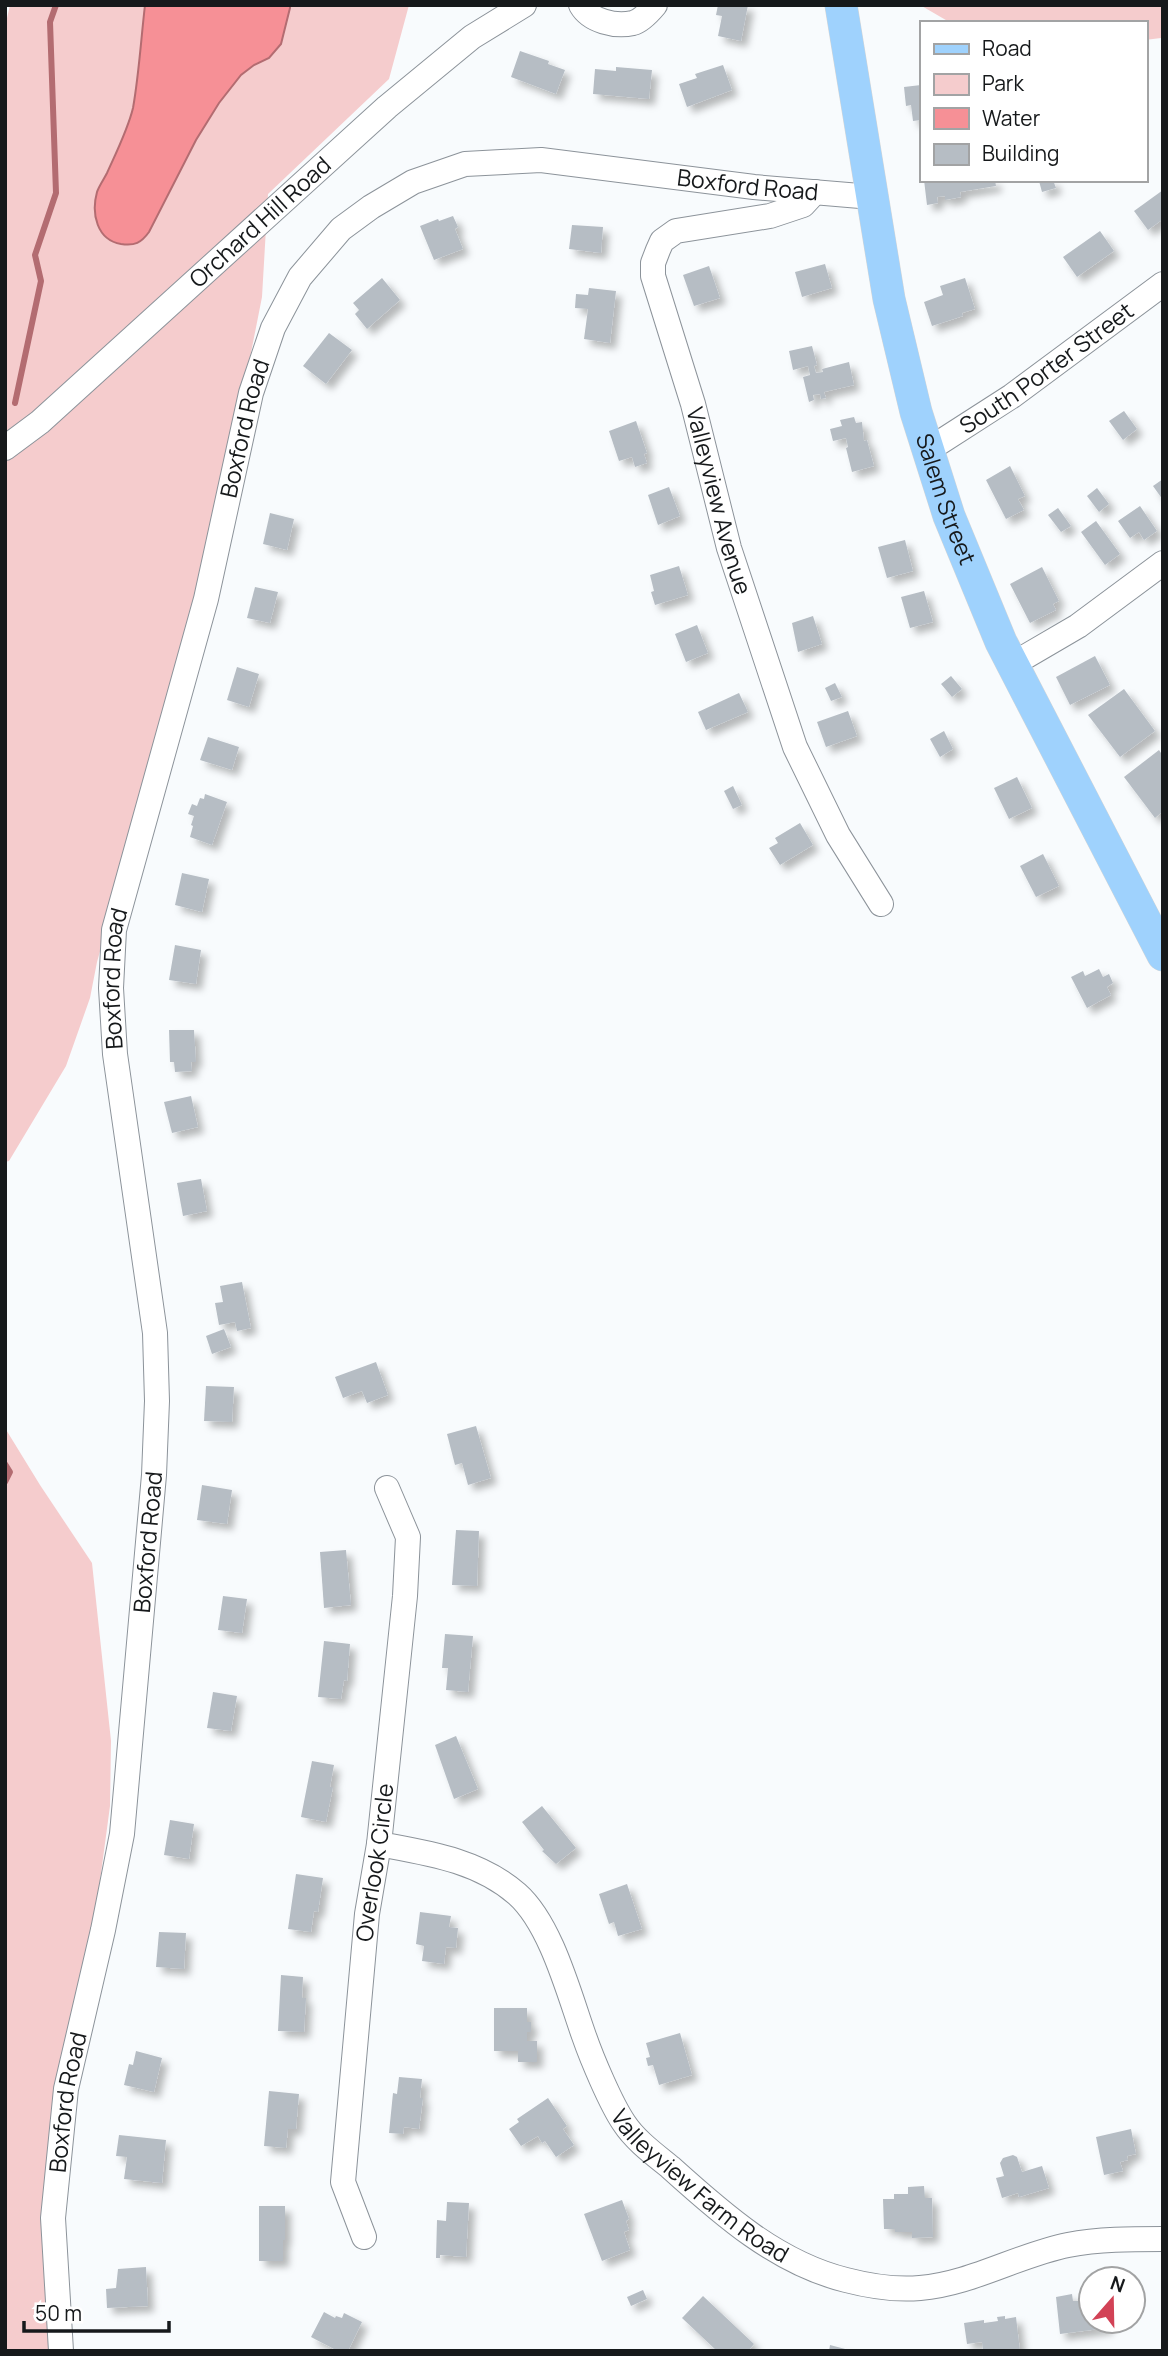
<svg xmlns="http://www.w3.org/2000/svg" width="1168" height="2356" font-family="Manrope,sans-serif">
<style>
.green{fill:#f5cccd}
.water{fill:#f69096;stroke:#b36c71;stroke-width:2}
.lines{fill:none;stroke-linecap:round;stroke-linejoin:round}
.stream{stroke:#b36c71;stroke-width:6}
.building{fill:#b6bdc4;filter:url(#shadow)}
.minor-casing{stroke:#8c939a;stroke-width:26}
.major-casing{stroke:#d5d6d6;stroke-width:33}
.minor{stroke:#fff;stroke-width:24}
.major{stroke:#9fd2fd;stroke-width:32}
.labels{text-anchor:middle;stroke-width:5;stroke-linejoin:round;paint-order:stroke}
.street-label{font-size:23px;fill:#16191b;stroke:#fff}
</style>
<defs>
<filter id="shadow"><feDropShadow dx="6" dy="6" stdDeviation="3.5" flood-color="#0004"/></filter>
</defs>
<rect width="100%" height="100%" fill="#f8fbfd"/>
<!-- green -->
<g class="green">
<polygon points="10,5 409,5 389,79 268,194 262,297 209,565 97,962 90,998 66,1066 9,1161 5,1162 5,27"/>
<polygon points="920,5 1163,5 1163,82 1161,38 1145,40 1145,23 951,23"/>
<polygon points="5,1428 40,1485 92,1563 111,1741 110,1806 99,1888 51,2351 5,2351"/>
</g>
<!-- water -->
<path class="water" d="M145,5H290V8L281,44L269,58L254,65L241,75L219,103L196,140L149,232C141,243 135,246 121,244C97,240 91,214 97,192C99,186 104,179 107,173C116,153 128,129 133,108C139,74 141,39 145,5Z"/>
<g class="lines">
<!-- stream -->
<g class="stream">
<polyline points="15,403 41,281 35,255 56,193 50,22 56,5"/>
<polyline points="5,1464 10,1472 5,1482"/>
</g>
</g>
<!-- building -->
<g class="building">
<polygon points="718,5 748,5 741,41 718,36 722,16 716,15"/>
<polygon points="520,51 549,61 548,64 565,70 556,94 511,77"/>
<polygon points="723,65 732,90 687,107 679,84 697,78 695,74"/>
<polygon points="616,67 652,70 649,99 593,94 595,69 616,71"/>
<polygon points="921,85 921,120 913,121 911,105 906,106 904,87"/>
<polygon points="924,180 995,180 996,186 960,192 961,197 945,200 945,196 937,197 938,203 927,205"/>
<polygon points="1053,180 1056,188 1042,192 1039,181"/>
<polygon points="1163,190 1163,219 1148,230 1134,211"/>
<polygon points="453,216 458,227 455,229 463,249 434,260 420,226 438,219 439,221"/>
<polygon points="572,225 603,227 601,253 569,249"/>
<polygon points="1100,231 1114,251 1077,277 1063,257"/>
<polygon points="825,264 832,288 802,297 795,272"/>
<polygon points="709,266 720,298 694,306 683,275"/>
<polygon points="382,278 400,300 367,329 355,314 359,310 353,303"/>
<polygon points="965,278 975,309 962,313 963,316 932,326 924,302 943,295 940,286"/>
<polygon points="589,288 616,291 610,343 584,339 588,309 575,308 576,294 588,295"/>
<polygon points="329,333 352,350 326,384 303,366"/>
<polygon points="812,346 817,365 814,366 816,373 823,372 822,369 849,362 854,385 824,392 826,398 821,399 820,394 813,395 814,400 809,402 803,377 810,375 808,366 793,370 789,351"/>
<polygon points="1124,411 1137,429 1123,440 1109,421"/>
<polygon points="854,417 856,423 862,422 864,441 867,440 874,466 852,472 846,448 848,447 846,438 833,441 830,429 842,426 840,420"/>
<polygon points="636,421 647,453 644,454 647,463 635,467 632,457 619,461 609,431"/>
<polygon points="1010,466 1025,496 1018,499 1024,510 1006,519 986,480"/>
<polygon points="1163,479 1163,500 1153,486"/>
<polygon points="669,487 680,516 658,525 648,495"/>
<polygon points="1097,488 1109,504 1099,512 1087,496"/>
<polygon points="1140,506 1157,531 1144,540 1139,532 1130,538 1118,521"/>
<polygon points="1058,508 1071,526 1061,532 1048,515"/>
<polygon points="270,513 294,519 287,550 263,544"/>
<polygon points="1096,521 1120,554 1105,565 1081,532"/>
<polygon points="905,540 913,571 887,578 878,547"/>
<polygon points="679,566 688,595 655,605 651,592 654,591 650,575"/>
<polygon points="1042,567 1059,601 1053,604 1056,610 1030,623 1010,584"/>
<polygon points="255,587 278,592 270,623 247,618"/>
<polygon points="924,591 933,622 910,628 901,597"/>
<polygon points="813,616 822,644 798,652 792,623"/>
<polygon points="697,625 708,653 686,662 675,634"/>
<polygon points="1095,656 1110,685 1070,705 1056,677"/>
<polygon points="237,667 259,674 249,707 227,700"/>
<polygon points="951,676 962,689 952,697 941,684"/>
<polygon points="835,683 842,697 831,701 825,688"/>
<polygon points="1124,689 1155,731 1120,757 1088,715"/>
<polygon points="739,693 748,712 706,730 698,712"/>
<polygon points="848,711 857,736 826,747 817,722"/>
<polygon points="944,731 953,749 940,757 930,739"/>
<polygon points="208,737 239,747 232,770 200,760"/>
<polygon points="1159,750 1163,756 1163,811 1155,818 1124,777"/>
<polygon points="1017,777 1032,808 1009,819 994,788"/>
<polygon points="733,786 742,805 733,809 724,791"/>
<polygon points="205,794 227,802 212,845 190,837 193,826 191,825 194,816 188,814 192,804 197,806 200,798 204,799"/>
<polygon points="800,823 813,845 780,865 769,848 778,843 775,838"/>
<polygon points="1043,854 1059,886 1036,897 1020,866"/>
<polygon points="182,873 209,879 202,912 175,905"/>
<polygon points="175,945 201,950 196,984 169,980"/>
<polygon points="1099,969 1103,977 1109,974 1113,983 1107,987 1111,995 1087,1008 1071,977 1083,971 1085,976"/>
<polygon points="169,1030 194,1030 196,1062 191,1062 192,1071 175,1072 174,1062 170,1062"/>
<polygon points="191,1096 198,1127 172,1133 164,1102"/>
<polygon points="201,1179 207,1211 183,1216 177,1183"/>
<polygon points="242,1282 251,1328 237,1331 235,1322 219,1325 215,1303 223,1302 220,1286"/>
<polygon points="224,1329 231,1347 212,1354 206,1336"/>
<polygon points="376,1362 388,1395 367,1403 362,1391 343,1398 335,1377"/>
<polygon points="206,1386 234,1387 232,1422 204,1421"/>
<polygon points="476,1426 491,1478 468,1485 462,1463 455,1465 447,1434"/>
<polygon points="202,1485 232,1490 227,1524 197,1520"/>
<polygon points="456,1530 479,1531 477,1586 452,1585"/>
<polygon points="346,1550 351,1605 324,1608 320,1552"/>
<polygon points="223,1596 247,1599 242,1633 218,1630"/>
<polygon points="445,1634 473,1636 468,1692 446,1690 448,1668 442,1668"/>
<polygon points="324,1641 350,1644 347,1681 344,1680 341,1699 318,1697"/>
<polygon points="213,1692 237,1696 231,1731 207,1728"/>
<polygon points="456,1736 478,1789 454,1799 435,1745"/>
<polygon points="312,1761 334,1765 330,1787 333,1787 326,1822 301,1817"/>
<polygon points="542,1806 576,1848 556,1864 542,1851 544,1850 522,1822"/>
<polygon points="170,1820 194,1824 189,1859 164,1855"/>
<polygon points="296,1874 323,1878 318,1912 314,1911 311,1932 288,1929"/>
<polygon points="627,1884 642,1929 618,1936 614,1922 609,1924 599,1894"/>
<polygon points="420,1912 451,1916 449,1927 458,1928 456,1948 446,1947 444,1964 422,1961 424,1946 416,1944"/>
<polygon points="159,1932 186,1933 184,1969 156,1967"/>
<polygon points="281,1975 303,1977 302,1998 306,1998 304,2032 278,2031"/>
<polygon points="494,2008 527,2008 527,2022 531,2022 531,2032 527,2032 527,2041 537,2041 537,2062 518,2062 518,2051 494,2051"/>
<polygon points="680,2033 692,2075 659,2085 653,2065 648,2066 646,2058 650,2057 646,2043"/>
<polygon points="136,2051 162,2058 154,2092 124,2085 129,2064 133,2065"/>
<polygon points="399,2077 422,2079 420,2098 423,2098 419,2129 404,2127 403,2134 389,2133 393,2093 397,2094"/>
<polygon points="269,2091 299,2094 296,2129 288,2129 286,2148 264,2146"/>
<polygon points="548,2098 567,2126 563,2129 574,2145 556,2157 545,2141 542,2143 538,2136 521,2146 509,2129 519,2122 517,2119"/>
<polygon points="1131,2129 1136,2154 1127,2156 1128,2160 1120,2162 1123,2171 1104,2175 1096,2137"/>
<polygon points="119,2135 166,2140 162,2183 124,2179 127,2157 116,2156"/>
<polygon points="1013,2155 1017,2157 1022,2172 1042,2166 1049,2188 1019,2197 1018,2193 1002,2198 996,2178 1004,2176 1000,2163 1003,2158"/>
<polygon points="924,2186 925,2198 932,2198 933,2237 912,2238 912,2232 895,2232 895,2229 884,2229 883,2199 894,2199 894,2194 908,2194 908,2187"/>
<polygon points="622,2200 629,2219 626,2221 629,2230 624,2232 630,2250 602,2261 584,2214"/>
<polygon points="447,2202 469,2203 466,2257 440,2255 440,2258 436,2258 437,2220 446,2221"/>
<polygon points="259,2206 285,2206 285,2240 283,2240 283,2261 259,2261"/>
<polygon points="146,2267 148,2306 107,2308 106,2289 116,2288 118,2269"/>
<polygon points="643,2290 647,2299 631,2306 627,2297"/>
<polygon points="1072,2294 1073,2301 1091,2301 1091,2321 1107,2321 1107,2328 1060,2334 1056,2297"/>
<polygon points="703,2296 754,2344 748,2351 717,2351 682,2318"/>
<polygon points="324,2312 335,2318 336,2316 342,2318 344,2313 362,2322 348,2351 333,2351 334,2349 311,2337"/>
<polygon points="1005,2316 1005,2319 1016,2317 1020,2351 983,2351 982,2342 967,2344 964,2323 984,2320 984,2323 998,2321 997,2317"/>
<polygon points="830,2345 849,2350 849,2351 829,2351"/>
</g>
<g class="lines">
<!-- minor casing -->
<g class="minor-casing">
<g id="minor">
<path d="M581,5C590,21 615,27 633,23C641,21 650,11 655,5"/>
<path id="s1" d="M815,192L803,205L770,216L676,231L662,241L658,250L653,263V276L693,404L729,548L795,747L838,835L881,904"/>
<path id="s2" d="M5,448L40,422L387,107L472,37L524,5"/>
<path id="s3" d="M928,450L1012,396L1163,284"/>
<polyline points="1013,664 1078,626 1163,563"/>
<path id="s4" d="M379,1844C427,1853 478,1860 517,1894C551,1924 569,1994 584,2036C592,2059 611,2104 624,2123C635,2140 654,2154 670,2167C722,2214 777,2263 846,2280C869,2286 897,2290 920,2288C971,2284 1018,2255 1068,2245C1099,2239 1131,2239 1163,2239"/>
<path id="s5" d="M364,2237L343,2182L367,1914L379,1844L405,1596L408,1537L387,1488"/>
<path id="s6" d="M61,2351L53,2218L66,2089L103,1930L122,1834L154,1475L157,1401L155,1333L115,1054L111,988L114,930L206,599L251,393L273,328L300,277L341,229L371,207L413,182L465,164L541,160L754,187L872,197"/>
</g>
</g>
<!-- major casing -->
<g class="major-casing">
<g id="major">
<path id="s7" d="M841,5L889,299L916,412L949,516L1001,642L1163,955"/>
</g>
</g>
<!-- minor -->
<use href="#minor" class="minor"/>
<!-- major -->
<use href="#major" class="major"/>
</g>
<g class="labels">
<!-- street labels -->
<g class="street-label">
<text dy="8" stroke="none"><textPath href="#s6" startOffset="2602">Boxford Road</textPath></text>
<text dy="8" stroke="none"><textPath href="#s2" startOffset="341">Orchard Hill Road</textPath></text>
<text dy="8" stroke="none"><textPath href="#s3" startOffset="144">South Porter Street</textPath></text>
<text dy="8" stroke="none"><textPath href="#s6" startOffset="1951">Boxford Road</textPath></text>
<text dy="8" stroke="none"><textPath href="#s7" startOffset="506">Salem Street</textPath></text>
<text dy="8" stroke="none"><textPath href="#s1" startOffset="436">Valleyview Avenue</textPath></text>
<text dy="8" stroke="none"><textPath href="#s6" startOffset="1384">Boxford Road</textPath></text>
<text dy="8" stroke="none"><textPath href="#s6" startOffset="817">Boxford Road</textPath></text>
<text dy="8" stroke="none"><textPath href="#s5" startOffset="380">Overlook Circle</textPath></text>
<text dy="8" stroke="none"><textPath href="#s6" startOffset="250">Boxford Road</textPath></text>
<text dy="8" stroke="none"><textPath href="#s4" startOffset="502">Valleyview Farm Road</textPath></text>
</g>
</g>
<!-- border -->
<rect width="1168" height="2356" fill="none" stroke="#16191b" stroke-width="14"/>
<!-- legend -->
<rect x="920" y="21" width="228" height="161" fill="#ffffff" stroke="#a2a3a4" stroke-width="2"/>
<rect x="934" y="44" width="35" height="10" fill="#9fd2fd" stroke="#a2a3a4" stroke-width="2"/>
<text x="982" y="56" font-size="21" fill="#16191b">Road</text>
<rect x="934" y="74" width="35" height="21" fill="#f5cccd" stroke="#a2a3a4" stroke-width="2"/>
<text x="982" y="91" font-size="21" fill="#16191b">Park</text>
<rect x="934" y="108" width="35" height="21" fill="#f69096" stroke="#a2a3a4" stroke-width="2"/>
<text x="982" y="126" font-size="21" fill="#16191b">Water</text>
<rect x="934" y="144" width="35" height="21" fill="#b6bdc4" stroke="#a2a3a4" stroke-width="2"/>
<text x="982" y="161" font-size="21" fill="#16191b">Building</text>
<!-- north arrow -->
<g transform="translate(1112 2300) rotate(20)"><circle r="33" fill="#ffffff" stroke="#a2a3a4" stroke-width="2"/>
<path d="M0-5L12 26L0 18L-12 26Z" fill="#d24256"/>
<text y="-10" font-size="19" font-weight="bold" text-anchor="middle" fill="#16191b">N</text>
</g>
<!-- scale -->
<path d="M24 2321v10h145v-10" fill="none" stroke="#16191b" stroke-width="3.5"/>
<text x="35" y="2321" font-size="21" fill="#16191b" stroke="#ffffff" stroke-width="5" paint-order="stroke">50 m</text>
</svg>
